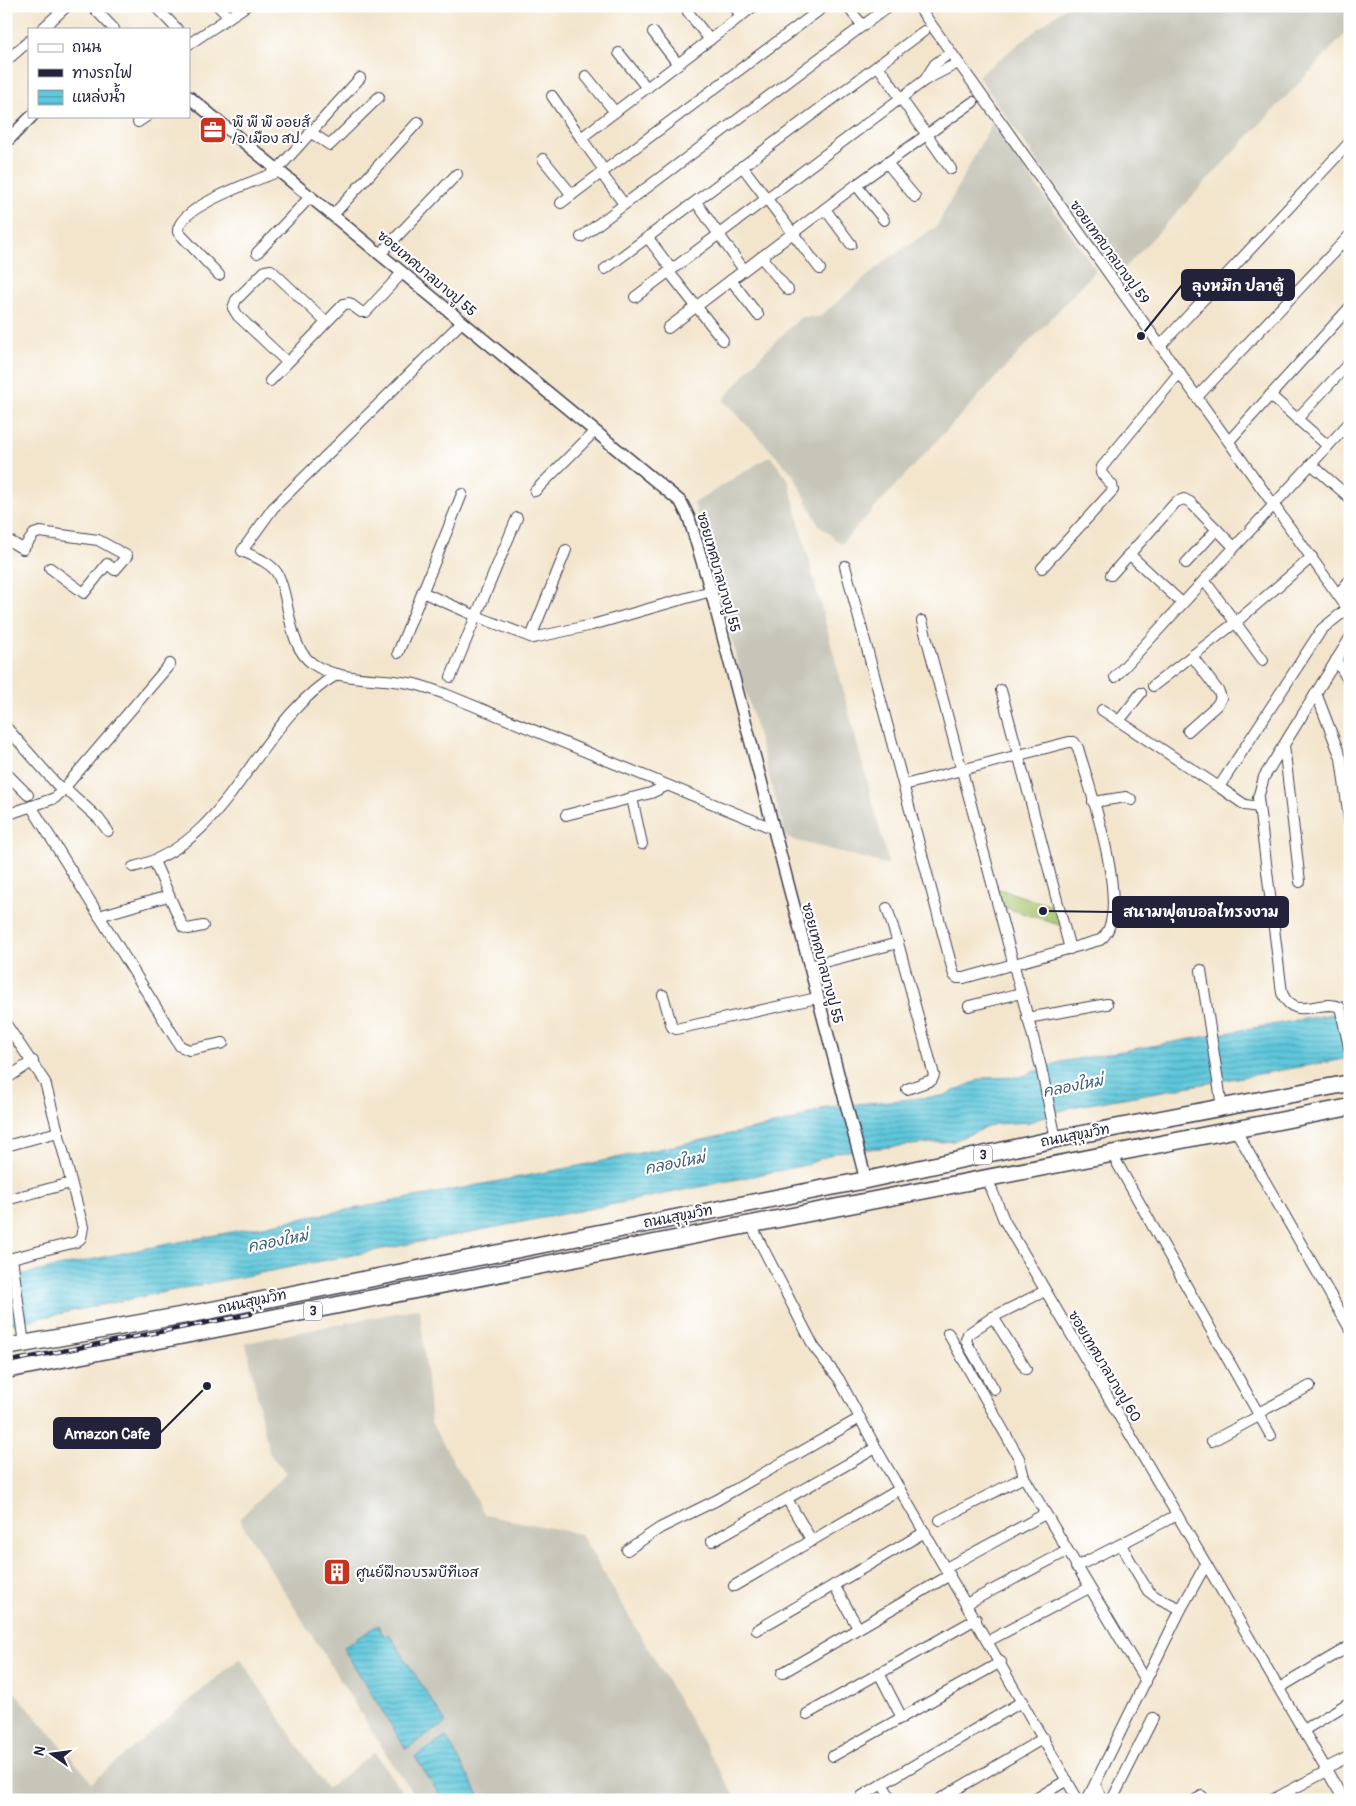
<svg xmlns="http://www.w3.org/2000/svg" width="1356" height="1806" font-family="Pangolin,'Playpen Sans Thai',sans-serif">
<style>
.industrial{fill:#c6c5b8}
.park{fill:#a6c56c;stroke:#647454}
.water{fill:url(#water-rules);stroke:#40748b}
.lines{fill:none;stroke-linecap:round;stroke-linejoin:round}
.minor-casing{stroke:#413f51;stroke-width:12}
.tertiary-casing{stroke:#413f51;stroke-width:14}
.trunk-casing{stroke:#413f51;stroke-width:19}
.minor{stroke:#fff;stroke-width:10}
.tertiary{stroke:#fff;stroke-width:11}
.trunk{stroke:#fff;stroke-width:16}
.rail-casing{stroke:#22223b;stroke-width:4.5}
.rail{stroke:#fff;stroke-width:2.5;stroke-dasharray:8;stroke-linecap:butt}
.labels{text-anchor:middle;stroke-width:4.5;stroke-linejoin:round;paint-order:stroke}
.shield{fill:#fff;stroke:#646476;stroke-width:1}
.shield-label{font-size:12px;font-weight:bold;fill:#22223b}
.poi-label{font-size:14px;fill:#22223b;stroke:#fff;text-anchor:start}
.street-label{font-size:14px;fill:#22223b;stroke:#fff}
.water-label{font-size:15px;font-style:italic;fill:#375c73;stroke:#fff}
.leader{fill:none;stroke:#22223b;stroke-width:2}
.callout-dot{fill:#22223b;stroke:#fff;stroke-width:2}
.callout{fill:#22223b;stroke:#22223b;stroke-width:2}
.callout-label{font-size:15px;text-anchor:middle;font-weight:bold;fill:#fff}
</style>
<defs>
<pattern id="water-rules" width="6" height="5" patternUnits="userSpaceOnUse" patternTransform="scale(1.25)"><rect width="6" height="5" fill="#5ec7db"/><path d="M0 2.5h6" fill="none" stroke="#4da1b3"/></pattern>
</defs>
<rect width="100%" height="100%" fill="#fff"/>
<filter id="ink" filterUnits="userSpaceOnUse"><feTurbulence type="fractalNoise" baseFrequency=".02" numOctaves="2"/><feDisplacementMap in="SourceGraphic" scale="10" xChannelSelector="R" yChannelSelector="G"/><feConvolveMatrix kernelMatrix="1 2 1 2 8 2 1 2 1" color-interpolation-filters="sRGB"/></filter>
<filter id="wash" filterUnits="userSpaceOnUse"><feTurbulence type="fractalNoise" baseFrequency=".0096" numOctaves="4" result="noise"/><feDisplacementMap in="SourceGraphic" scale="20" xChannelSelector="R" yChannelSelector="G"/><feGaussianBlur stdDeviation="1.12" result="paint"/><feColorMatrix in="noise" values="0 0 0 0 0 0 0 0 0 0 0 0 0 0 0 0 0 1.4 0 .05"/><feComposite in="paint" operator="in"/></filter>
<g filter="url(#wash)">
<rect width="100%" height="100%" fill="#f3e5cc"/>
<!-- industrial -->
<g class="industrial">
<polygon points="1067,6 1350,6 1350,29 1117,276 978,76"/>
<polygon points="992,123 1096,270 841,544 819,525 793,474 723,400 763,353 801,317 819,317 885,261 937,226"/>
<polygon points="770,456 788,480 889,865 786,838 694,503"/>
<polygon points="420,1308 431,1423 485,1515 581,1534 737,1800 418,1800 395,1768 239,1519 286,1473 269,1453 246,1343"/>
<polygon points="240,1658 327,1789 374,1752 408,1800 6,1800 6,1682 92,1782"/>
</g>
<!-- park -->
<polygon class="park" points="993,887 1058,908 1062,926 997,905"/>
<!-- water -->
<g class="water">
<path d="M1350,1011V1058L1072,1107L1029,1122L995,1124L953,1141L837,1152L806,1165C540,1221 272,1268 6,1325V1278L137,1250L583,1165L792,1121L826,1107L942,1096L984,1078L1020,1077L1060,1062Z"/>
<polygon points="378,1625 384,1636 389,1634 446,1723 406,1749 343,1648"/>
<polygon points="446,1737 482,1800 443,1800 415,1757"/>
</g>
</g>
<g filter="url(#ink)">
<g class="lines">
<!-- minor casing -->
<g class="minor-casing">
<g id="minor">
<polyline points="92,6 114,29"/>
<polyline points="155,6 177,29"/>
<polyline points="218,6 229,17"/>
<polyline points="734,6 741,16"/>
<polyline points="847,6 863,26"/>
<polyline points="918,6 1350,612"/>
<polyline points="688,12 710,40"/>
<polyline points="42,29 67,6"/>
<polyline points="653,32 678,64"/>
<polyline points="189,44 246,6"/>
<polyline points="619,53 647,88"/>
<polyline points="6,61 29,41"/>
<polyline points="878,66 951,169"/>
<polyline points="586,76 615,112"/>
<polyline points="925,80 935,64 950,53"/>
<polyline points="552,96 581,138"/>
<polyline points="138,122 147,116"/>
<polyline points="310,132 330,145 379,97"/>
<polyline points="543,159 572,195"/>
<polyline points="887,163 915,197"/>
<polyline points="742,166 820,269"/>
<polyline points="278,169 360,78"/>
<polyline points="604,170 581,138 754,6"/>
<polyline points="601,173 624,204"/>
<polyline points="856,185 884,220"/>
<polyline points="696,202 744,270"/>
<polyline points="561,203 825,6"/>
<polyline points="825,209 851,244"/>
<polyline points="333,215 418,122"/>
<polyline points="581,237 889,6"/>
<polyline points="648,238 672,270"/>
<polyline points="257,253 311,196"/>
<polyline points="380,254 457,174"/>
<polyline points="761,257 788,290"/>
<polyline points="605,269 924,31"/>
<polyline points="669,272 723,340"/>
<path d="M219,275L178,232C176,207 260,179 280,171"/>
<polyline points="731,280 758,315"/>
<polyline points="635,297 925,80 958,63"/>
<path d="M462,322L273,508L242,551C253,556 270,562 277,573C291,597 286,646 313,664C339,682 379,677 409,683C422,685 433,690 445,694L772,828"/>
<polyline points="668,328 856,185 973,102"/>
<polyline points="1161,345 1350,142"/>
<polyline points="287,362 238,316 233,308 236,300 265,271 271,270 326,322"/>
<polyline points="270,381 344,304 349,303 361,312 366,312 402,273"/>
<polyline points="1270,395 1328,446"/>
<polyline points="1198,396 1350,235"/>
<polyline points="1297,419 1350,362"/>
<polyline points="1229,441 1350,307"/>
<polyline points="1311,464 1350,498"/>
<polyline points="535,491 595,431"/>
<polyline points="6,539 23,549 34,534 40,532 98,540 127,556 115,570 107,564 84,593 50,568"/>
<polyline points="1129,554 1182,603"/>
<polyline points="1186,563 1217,529"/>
<path d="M845,566L954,975L957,978H964L1100,940C1135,916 1088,783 1078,748L1074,742H1069L904,785"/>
<polyline points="1042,568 1113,490 1112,485 1101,473 1102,467 1180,372"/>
<polyline points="1111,575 1176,502 1184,499 1190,502 1234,547"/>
<polyline points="1204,580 1263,660"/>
<polyline points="422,592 476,616 517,518"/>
<polyline points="1338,594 1350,580"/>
<polyline points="922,621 1041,1067 1056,1139"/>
<polyline points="531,637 566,550"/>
<path d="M1350,638L1264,777L1258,798L1282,993C1295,1023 1320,998 1340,1007L1350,1051"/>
<polyline points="398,653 462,494"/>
<polyline points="1336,660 1350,683"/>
<polyline points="451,677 476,616 533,638 592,625 711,591"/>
<polyline points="1115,677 1350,422"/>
<polyline points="1153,686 1236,622 1312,557"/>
<polyline points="1001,690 1070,949"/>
<polyline points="1316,693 1341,758 1350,827"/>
<polyline points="1102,710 1219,787 1322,629 1347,609"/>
<polyline points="1119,721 1141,693"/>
<polyline points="6,727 59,787 60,793 55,798 6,815"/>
<polyline points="1188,731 1217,705 1221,698 1219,692 1192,656"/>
<polyline points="1284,745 1300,882"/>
<polyline points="6,773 28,795"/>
<polyline points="1219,787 1245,805 1259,807"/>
<polyline points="66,789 99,819 108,831"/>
<polyline points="60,793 170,664"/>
<polyline points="632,798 642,844"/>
<polyline points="1093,802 1126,797 1132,800"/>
<polyline points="31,806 180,1046 189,1050 223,1043"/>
<polyline points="566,815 651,793 666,786"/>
<polyline points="154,861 183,927 188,929 203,926"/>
<path d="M133,867C232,844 255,721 338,674"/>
<polyline points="99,916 168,896"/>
<polyline points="898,943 934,1075 932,1080 907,1089"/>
<polyline points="809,966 898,943 887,908"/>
<polyline points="1201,970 1222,1107"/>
<polyline points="663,995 672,1027 676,1029 817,998"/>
<polyline points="969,1006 1021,993"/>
<polyline points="1027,1018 1107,1004"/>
<polyline points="6,1024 45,1082 83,1227 81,1238 76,1242 12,1258 24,1344"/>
<polyline points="6,1079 33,1061"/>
<polyline points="1235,1129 1350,1329"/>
<polyline points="6,1146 58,1132"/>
<polyline points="1112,1154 1271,1436"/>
<polyline points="987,1178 1004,1220 1206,1564 1181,1609 1087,1800"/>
<polyline points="6,1200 71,1183"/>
<polyline points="751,1225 814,1347 839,1379 876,1448 1078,1800"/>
<polyline points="993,1317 1026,1369"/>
<polyline points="948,1333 1019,1458 1024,1477 1146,1682"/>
<polyline points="994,1389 968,1345 966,1340 968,1334 993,1317 1045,1291"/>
<polyline points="1258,1413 1310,1386"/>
<polyline points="1212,1441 1259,1416"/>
<polyline points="787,1499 812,1541"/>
<polyline points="940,1520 1024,1477"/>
<polyline points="712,1541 876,1448"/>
<polyline points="1121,1545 1148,1591 1156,1597 1181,1609"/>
<polyline points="627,1550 660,1528 717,1500 860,1418"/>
<polyline points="1206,1564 1344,1800"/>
<polyline points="1076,1567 1177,1515"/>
<polyline points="946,1568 1045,1514"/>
<polyline points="834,1585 858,1628"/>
<polyline points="734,1586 900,1489"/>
<polyline points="966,1604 1067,1551"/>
<polyline points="757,1630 925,1532"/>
<polyline points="988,1641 1089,1588"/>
<polyline points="782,1673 950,1575"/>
<polyline points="879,1673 902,1718"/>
<polyline points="1279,1688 1350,1646"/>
<polyline points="807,1714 976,1619"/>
<polyline points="1304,1730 1350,1702"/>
<polyline points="833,1756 1001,1662"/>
<polyline points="1326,1768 1350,1756"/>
<polyline points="882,1784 892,1800"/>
<polyline points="1095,1785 1103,1800"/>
<polyline points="862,1796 1023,1701"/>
<polyline points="938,1800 1044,1738"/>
<polyline points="1034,1800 1067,1780"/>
<polyline points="1112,1800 1153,1718"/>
<polyline points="1195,1800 1202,1796"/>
<polyline points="1272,1800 1327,1771"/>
</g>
</g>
<!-- tertiary casing -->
<g class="tertiary-casing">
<g id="tertiary">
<polyline points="189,97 681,502 689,518 711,591 866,1180"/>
<polyline points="6,142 32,116"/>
</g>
</g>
<!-- trunk casing -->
<g class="trunk-casing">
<g id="trunk">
<polyline points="6,1347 202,1312 866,1180 1056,1139 1350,1083"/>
<polyline points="6,1370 1350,1107"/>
</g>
</g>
<!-- minor -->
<use href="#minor" class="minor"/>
<!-- tertiary -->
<use href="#tertiary" class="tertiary"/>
<!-- trunk -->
<use href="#trunk" class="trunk"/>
<!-- rail casing -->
<g class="rail-casing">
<polyline id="rail" points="6,1362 251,1314"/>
</g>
<!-- rail -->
<use href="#rail" class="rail"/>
</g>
</g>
<!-- icons -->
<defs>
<g id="office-square" transform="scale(1.4375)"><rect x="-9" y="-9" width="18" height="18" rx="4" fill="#c8321e" stroke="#fff"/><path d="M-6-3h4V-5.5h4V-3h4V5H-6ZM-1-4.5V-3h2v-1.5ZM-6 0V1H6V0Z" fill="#fff"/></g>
<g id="building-square" transform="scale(1.4375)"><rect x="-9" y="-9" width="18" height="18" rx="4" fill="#c8321e" stroke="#fff"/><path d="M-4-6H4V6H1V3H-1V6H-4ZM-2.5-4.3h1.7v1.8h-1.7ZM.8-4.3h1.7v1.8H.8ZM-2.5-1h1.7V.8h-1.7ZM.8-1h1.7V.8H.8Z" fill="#fff"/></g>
</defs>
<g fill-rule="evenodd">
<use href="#office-square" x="213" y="130"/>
<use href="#building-square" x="337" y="1572"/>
</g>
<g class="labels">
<!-- shield labels -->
<g class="shield">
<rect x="974" y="1145.5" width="18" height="19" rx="4"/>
<rect x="304" y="1301.5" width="18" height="19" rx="4"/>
</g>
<g class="shield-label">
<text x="983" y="1159">3</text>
<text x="313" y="1315">3</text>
</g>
<!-- poi labels -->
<g class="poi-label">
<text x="232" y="127">พี พี พี ออยส์<tspan x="232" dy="16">/อ.เมือง สป.</tspan></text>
<text x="356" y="1577">ศูนย์ฝึกอบรมบีทีเอส</text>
</g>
<!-- street labels -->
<g class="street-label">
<text transform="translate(1110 252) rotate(54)" y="5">ซอยเทศบาลบางปู 59</text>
<text transform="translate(427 273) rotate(40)" y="5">ซอยเทศบาลบางปู 55</text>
<text transform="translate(719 572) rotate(74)" y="5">ซอยเทศบาลบางปู 55</text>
<text transform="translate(823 963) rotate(75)" y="5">ซอยเทศบาลบางปู 55</text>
<text transform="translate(1075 1135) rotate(-11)" y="5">ถนนสุขุมวิท</text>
<text transform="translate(678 1216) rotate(-11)" y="5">ถนนสุขุมวิท</text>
<text transform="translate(252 1301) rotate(-12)" y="5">ถนนสุขุมวิท</text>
<text transform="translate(1105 1366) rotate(59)" y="5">ซอยเทศบาลบางปู 60</text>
</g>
<!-- water labels -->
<g class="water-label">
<text transform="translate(1073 1086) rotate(-11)" y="5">คลองใหม่</text>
<text transform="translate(675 1163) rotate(-11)" y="5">คลองใหม่</text>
<text transform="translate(278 1241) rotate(-11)" y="5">คลองใหม่</text>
</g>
</g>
<!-- callouts -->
<path class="leader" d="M1141 336L1182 285M1043 911L1113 912M207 1386L160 1433"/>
<g class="callout-dot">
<circle cx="1141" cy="336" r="5"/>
<circle cx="1043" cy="911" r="5"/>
<circle cx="207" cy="1386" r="5"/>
</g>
<g class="callout">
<rect x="1182" y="270" width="112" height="30" rx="5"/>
<rect x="1113" y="897" width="175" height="30" rx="5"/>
<rect x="54" y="1418" width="106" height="30" rx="5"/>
</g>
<g class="callout-label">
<text x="1238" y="291">ลุงหมึก ปลาตู้</text>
<text x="1201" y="917">สนามฟุตบอลไทรงงาม</text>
<text x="107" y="1439">Amazon Cafe</text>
</g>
<!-- margin -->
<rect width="1356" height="1806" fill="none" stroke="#fff" stroke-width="25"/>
<!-- legend -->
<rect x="28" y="28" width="162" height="90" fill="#ffffff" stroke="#a7a7b1"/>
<rect x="38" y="44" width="25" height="8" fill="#ffffff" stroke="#a7a7b1"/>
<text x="72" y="52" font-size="15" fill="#22223b">ถนน</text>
<rect x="38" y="69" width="25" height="8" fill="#22223b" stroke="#a7a7b1"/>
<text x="72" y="78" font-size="15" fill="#22223b">ทางรถไฟ</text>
<rect x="38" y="90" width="25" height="15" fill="url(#water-rules)" stroke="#a7a7b1"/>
<text x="72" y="102" font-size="15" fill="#22223b">แหล่งน้ำ</text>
<!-- north arrow -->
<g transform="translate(52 1754) rotate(284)" stroke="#ffffff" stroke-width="4" paint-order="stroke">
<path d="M0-4L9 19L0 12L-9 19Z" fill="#22223b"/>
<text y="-8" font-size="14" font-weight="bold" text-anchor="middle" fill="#22223b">N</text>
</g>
</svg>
